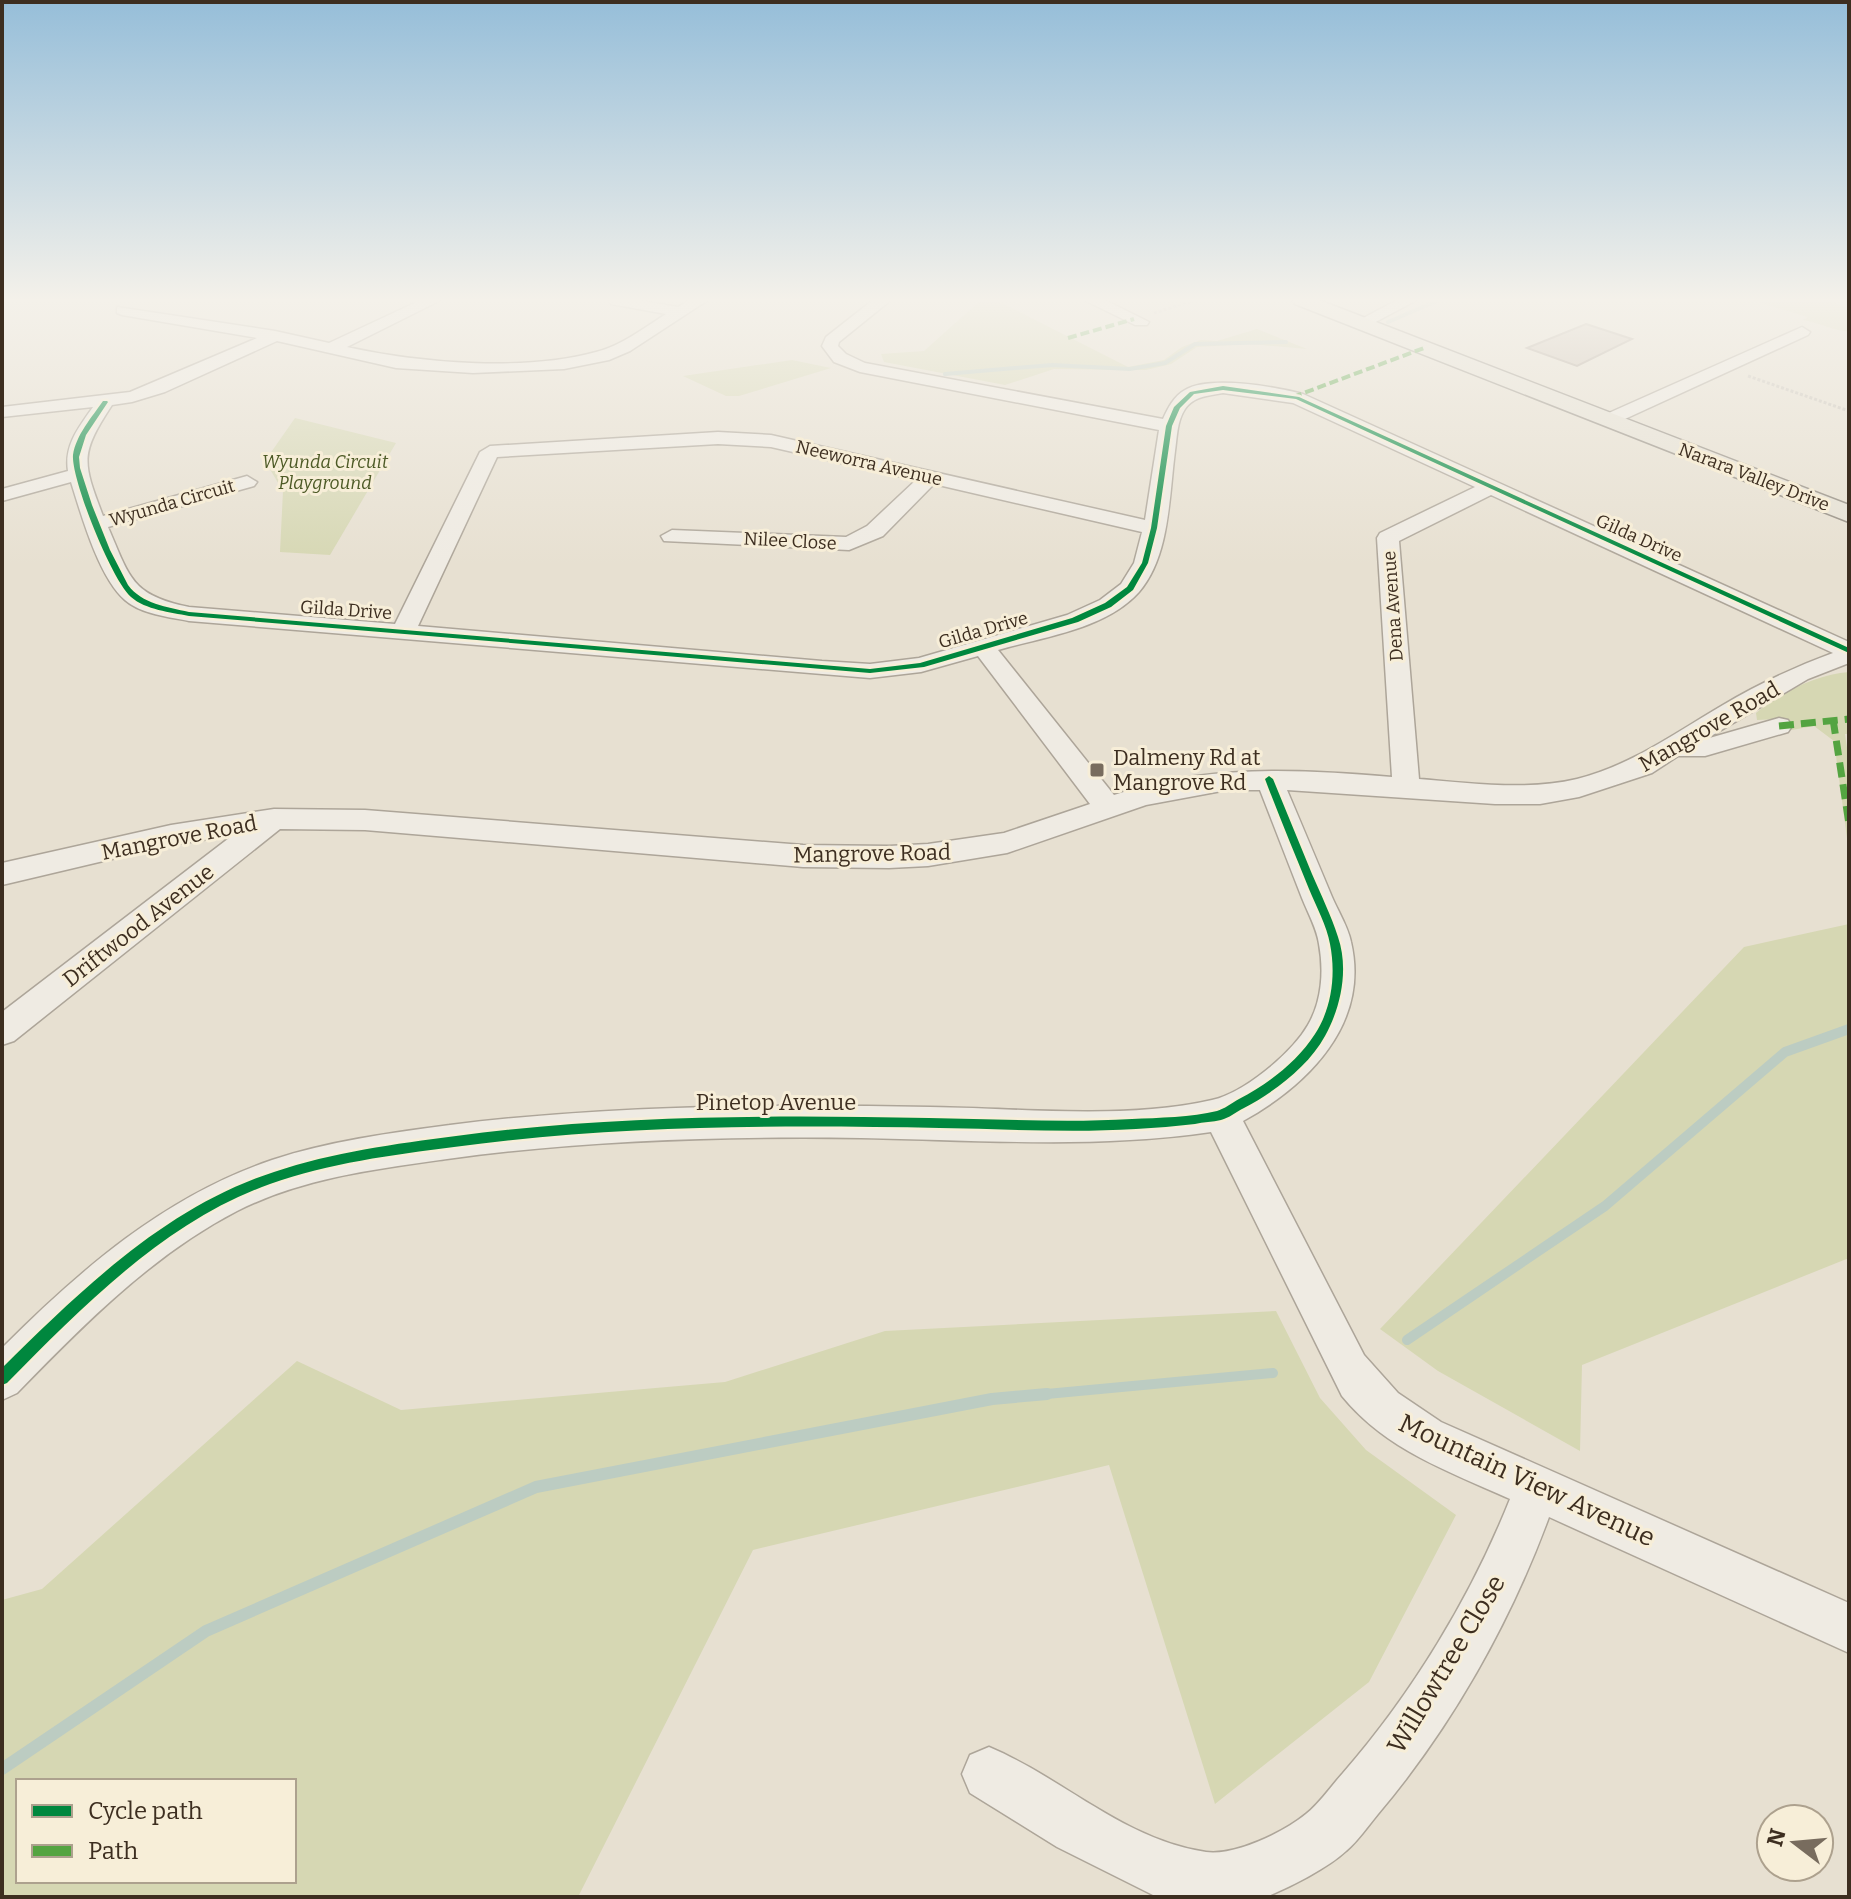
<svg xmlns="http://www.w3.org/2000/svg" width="1851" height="1899" font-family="Bitter,serif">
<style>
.green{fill:#d6d7b3;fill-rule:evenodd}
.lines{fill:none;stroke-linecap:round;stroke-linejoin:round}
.stream-far2{stroke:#bcccc2;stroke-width:4}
.stream-far1{stroke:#bcccc2;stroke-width:10}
.stream{stroke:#bcccc2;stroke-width:12}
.building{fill:#cbbfb2;stroke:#a89c90;stroke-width:2}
.minor-casing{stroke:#ada599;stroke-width:3}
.major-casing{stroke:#928b80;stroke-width:3}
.path{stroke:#c8c2b9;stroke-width:3;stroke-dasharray:3 2;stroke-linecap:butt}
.minor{fill:#efebe3;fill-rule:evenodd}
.major{fill:#e6e1d4;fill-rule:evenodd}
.quiet-far1{stroke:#54a441;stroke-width:4;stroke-dasharray:9 4;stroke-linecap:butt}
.quiet{stroke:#54a441;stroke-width:7;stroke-dasharray:15 7;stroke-linecap:butt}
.cycleway-casing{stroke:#f7eed8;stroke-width:5}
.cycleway{fill:#00873e;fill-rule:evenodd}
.poi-dot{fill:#786c5e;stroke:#f7eed8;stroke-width:3}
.labels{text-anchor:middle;stroke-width:6;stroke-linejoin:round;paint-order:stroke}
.far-park-label{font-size:18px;font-style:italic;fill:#4d5a26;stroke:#f7eed8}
.far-street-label{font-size:18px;fill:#3d2e20;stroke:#f7eed8}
.street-label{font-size:22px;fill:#3d2e20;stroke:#f7eed8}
.poi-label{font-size:22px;fill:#3d2e20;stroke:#f7eed8;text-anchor:start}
.near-street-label{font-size:26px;fill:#3d2e20;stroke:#f7eed8}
</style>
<rect width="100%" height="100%" fill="#e7e0d1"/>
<!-- green -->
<g class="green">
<polygon points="981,300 996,300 1128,367 1164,360 1182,347 1201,340 1217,341 1257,329 1307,349 1251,344 1197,347 1171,364 1146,370 1054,369 1005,385 884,362 881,354 924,351"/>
<path d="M1751,300H1826L1849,308V331C1841,333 1816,322 1803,320L1808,317Z"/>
<polygon points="792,360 831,368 739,396 726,396 683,376"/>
<polygon points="295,418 396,443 330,555 280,552 283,491 265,461"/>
<path d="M1849,672V734H1845L1849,761V853L1834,741L1814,726L1786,731L1778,719L1757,720L1756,713C1780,693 1817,674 1849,672Z"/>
<polygon points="1849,924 1849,1258 1582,1365 1580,1451 1438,1371 1380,1329 1744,947"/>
<path d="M1276,1311L1320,1398L1366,1450L1456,1515L1369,1682L1215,1804L1109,1465L753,1550L578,1897H2V1600L42,1589L297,1361L401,1410L725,1382L885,1331ZM294,1781V1881H18V1781Z"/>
</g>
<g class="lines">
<!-- stream-far2 -->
<g class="stream-far2">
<polyline points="1388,322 1439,300"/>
<polyline points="945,374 1052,365 1130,369 1165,363 1195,344 1286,342"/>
</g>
<!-- stream-far1 -->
<g class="stream-far1">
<polyline points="1407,1340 1605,1206 1785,1052 1849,1029"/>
<polyline points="1025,1396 1273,1373"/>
</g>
<!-- stream -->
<polyline class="stream" points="2,1769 206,1631 536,1487 992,1399 1047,1394"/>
</g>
<!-- building -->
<polygon class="building" points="1586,324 1632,339 1577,366 1527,348"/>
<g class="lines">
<!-- minor casing -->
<g class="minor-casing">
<g id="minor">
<path d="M421,300H441L347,347C419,363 524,372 596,352C621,346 644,328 666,314L611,304L609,300H637L678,307L689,300H708L630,351L609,360L564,369L473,373L396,368L277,341L165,392L132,402L112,405C80,454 82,461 103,516L247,476L257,482L254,486L108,527C130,578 131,595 189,607L395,624L480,452L490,446L718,432L771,435L1145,520L1159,430L860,372L834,362L822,346L826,337L873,300H891L839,342L838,346L846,354L865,363L1163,419C1168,408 1174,396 1185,390C1210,375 1276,387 1303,394L1849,642V663L1808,679L1706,739L1779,718L1788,720L1792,726L1788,732L1705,756H1678L1652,773L1579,797L1540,804H1495L1287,790C1302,825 1317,861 1332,897C1338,911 1348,927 1351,942C1370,1024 1308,1085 1243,1121L1364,1355L1398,1393L1441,1422L1849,1603V1653L1549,1517C1510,1623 1451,1728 1378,1814C1368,1826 1358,1841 1346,1851C1328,1868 1290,1887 1266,1897H1157L1057,1847L970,1793L962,1774L970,1755L989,1747C1063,1778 1124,1840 1206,1852C1235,1856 1284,1832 1306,1814C1320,1803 1331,1786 1343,1773C1412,1694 1471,1597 1510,1499C1448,1471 1386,1450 1342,1396L1211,1132C1095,1149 977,1140 861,1138C722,1136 584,1140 447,1159C376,1169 302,1178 237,1211C152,1255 83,1325 17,1393L2,1400V1348C80,1270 165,1196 272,1160C329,1141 390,1133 450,1125C610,1105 770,1104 930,1107C1018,1108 1127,1120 1212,1100C1244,1093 1292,1053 1308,1025C1322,1001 1324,971 1319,944C1317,929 1308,913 1302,898C1288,862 1274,826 1260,790H1227L1146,805L1007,853L928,866L889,868L803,867L365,830L280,829L14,1041L2,1045V1012L233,835L171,845L2,885V863L171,825L274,809L365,810L803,845L889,846L928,844L1004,833L1090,804L978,656L921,672L870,678L189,621C169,617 141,614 125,600C99,578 81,514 71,482L2,501V489L68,471C64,445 79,427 93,407L2,417V407L130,392L257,338L122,315L117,313V307L275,331L329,343ZM1223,393L1293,403L1475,487L1380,533L1377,538L1392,777C1298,769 1204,764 1114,795L998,650C1043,637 1106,629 1139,592C1170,556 1169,496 1175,451C1177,437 1177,421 1185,409C1194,396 1208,396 1223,393ZM718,444L771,447L916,480L867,526L846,537L672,530L661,536L664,541L849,550L883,536L934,484L1142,532L1134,563L1121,584L1100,600L1067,615L919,658L870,664L822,661L418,626L497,457ZM1491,495L1833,653C1795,667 1758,684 1723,705C1675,733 1632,765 1577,779C1526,791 1471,783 1419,779L1399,541Z"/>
<polygon points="1084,300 1105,300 1149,322 1147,325 1135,325"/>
<polygon points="1397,300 1417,300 1368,326 1356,326 1354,323"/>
<polygon points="1802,327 1810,332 1808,335 1614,424 1602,424 1599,420 1602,416"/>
</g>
</g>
<!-- major casing -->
<g class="major-casing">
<polygon id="major" points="1292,300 1319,300 1849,505 1849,522 1295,304"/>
</g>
<!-- path -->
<g class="path">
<polyline points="1154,313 1196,300"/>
<polyline points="1748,376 1849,411"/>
</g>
<!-- minor -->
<use href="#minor" class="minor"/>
<!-- major -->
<use href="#major" class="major"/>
<!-- quiet-far1 -->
<g class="quiet-far1">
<polyline points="1068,338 1134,319"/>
<polyline points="1293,397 1424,348"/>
</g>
<!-- quiet -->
<g class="quiet">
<polyline points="1833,719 1849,824"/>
<polyline points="1779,726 1849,719"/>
</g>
<!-- cycleway casing -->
<g class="cycleway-casing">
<g id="cycleway">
<path d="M1223,386L1299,397L1849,648V653L1296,399L1223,390L1194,394L1180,408L1172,426L1157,528L1148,563L1133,590L1111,607L1078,622L924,667L870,673L189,616C170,612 146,610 131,597C112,581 71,479 73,455C76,435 92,417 103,401H107L108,402L86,435L79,457L80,468L92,505L110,550L128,585C142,604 167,607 189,612L870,669L920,663L1072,618L1105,603L1127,587L1142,563L1151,528L1166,426L1174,407L1190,392Z"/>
<path d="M1269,776L1273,779C1286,811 1299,842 1312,874C1321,895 1331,915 1338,937C1349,969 1341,1007 1325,1036C1308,1067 1274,1092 1244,1108C1236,1112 1229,1118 1221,1120C1213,1122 1203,1122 1195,1124C1176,1126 1156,1128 1136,1129C1071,1133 1005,1129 940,1128C777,1125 615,1125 454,1147C392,1155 329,1163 270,1184C166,1221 83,1306 7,1383L2,1385V1368C81,1290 166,1207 274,1172C333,1152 395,1144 456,1136C613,1115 771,1115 929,1118C997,1119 1065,1123 1132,1119C1158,1118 1192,1117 1217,1111C1224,1109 1232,1103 1239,1099C1268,1084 1297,1062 1315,1034C1332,1008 1336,974 1330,944C1327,926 1316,906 1309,889C1294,852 1279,816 1265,779Z"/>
</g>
</g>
<!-- cycleway -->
<use href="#cycleway" class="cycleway"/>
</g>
<!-- sky -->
<linearGradient id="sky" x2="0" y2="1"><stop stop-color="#96bed9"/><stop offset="0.53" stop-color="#f4f1ea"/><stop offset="1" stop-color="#f4f1ea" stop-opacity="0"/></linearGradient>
<rect width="1851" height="566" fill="url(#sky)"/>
<!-- markers -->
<rect class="poi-dot" x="1089" y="762" width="16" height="16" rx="4"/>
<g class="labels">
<!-- far-park labels -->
<g class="far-park-label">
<text x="325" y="468">Wyunda Circuit<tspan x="325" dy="21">Playground</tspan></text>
</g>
<!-- far-street labels -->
<g class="far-street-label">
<text transform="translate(869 463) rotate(13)" y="6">Neeworra Avenue</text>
<text transform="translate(1754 477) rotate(21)" y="6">Narara Valley Drive</text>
<text transform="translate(172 503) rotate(-16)" y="6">Wyunda Circuit</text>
<text transform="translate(1639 538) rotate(24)" y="6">Gilda Drive</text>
<text transform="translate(790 541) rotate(3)" y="6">Nilee Close</text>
<text transform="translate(1393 606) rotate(-94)" y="6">Dena Avenue</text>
<text transform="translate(346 610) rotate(4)" y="6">Gilda Drive</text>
<text transform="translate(983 630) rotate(-16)" y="6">Gilda Drive</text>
</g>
<!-- street labels -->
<g class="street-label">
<text transform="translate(1709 726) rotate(-30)" y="8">Mangrove Road</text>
<text transform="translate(179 837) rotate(-11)" y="8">Mangrove Road</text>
<text transform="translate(872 853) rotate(-1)" y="8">Mangrove Road</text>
<text transform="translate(138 925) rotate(-38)" y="8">Driftwood Avenue</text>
<text x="776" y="1110">Pinetop Avenue</text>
</g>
<!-- poi labels -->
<g class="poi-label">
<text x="1113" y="765">Dalmeny Rd at<tspan x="1113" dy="25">Mangrove Rd</tspan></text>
</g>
<!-- near-street labels -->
<g class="near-street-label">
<text transform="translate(1527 1480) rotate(25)" y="9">Mountain View Avenue</text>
<text transform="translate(1446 1664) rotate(-59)" y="9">Willowtree Close</text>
</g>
</g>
<!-- border -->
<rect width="1851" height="1899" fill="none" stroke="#3d2e20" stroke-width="8"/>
<!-- legend -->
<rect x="16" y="1779" width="280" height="104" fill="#f7eed8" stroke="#ada18e" stroke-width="2"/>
<rect x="32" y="1805" width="40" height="12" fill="#00873e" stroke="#ada18e" stroke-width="2"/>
<text x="88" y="1819" font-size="24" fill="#3d2e20">Cycle path</text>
<rect x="32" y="1845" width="40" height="12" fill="#54a441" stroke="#ada18e" stroke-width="2"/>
<text x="88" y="1859" font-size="24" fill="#3d2e20">Path</text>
<!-- north arrow -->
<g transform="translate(1795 1843) rotate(286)"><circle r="38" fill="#f7eed8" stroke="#ada18e" stroke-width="2"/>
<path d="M0-6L14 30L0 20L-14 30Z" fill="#786c5e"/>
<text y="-12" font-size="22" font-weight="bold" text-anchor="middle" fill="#3d2e20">N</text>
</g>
</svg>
